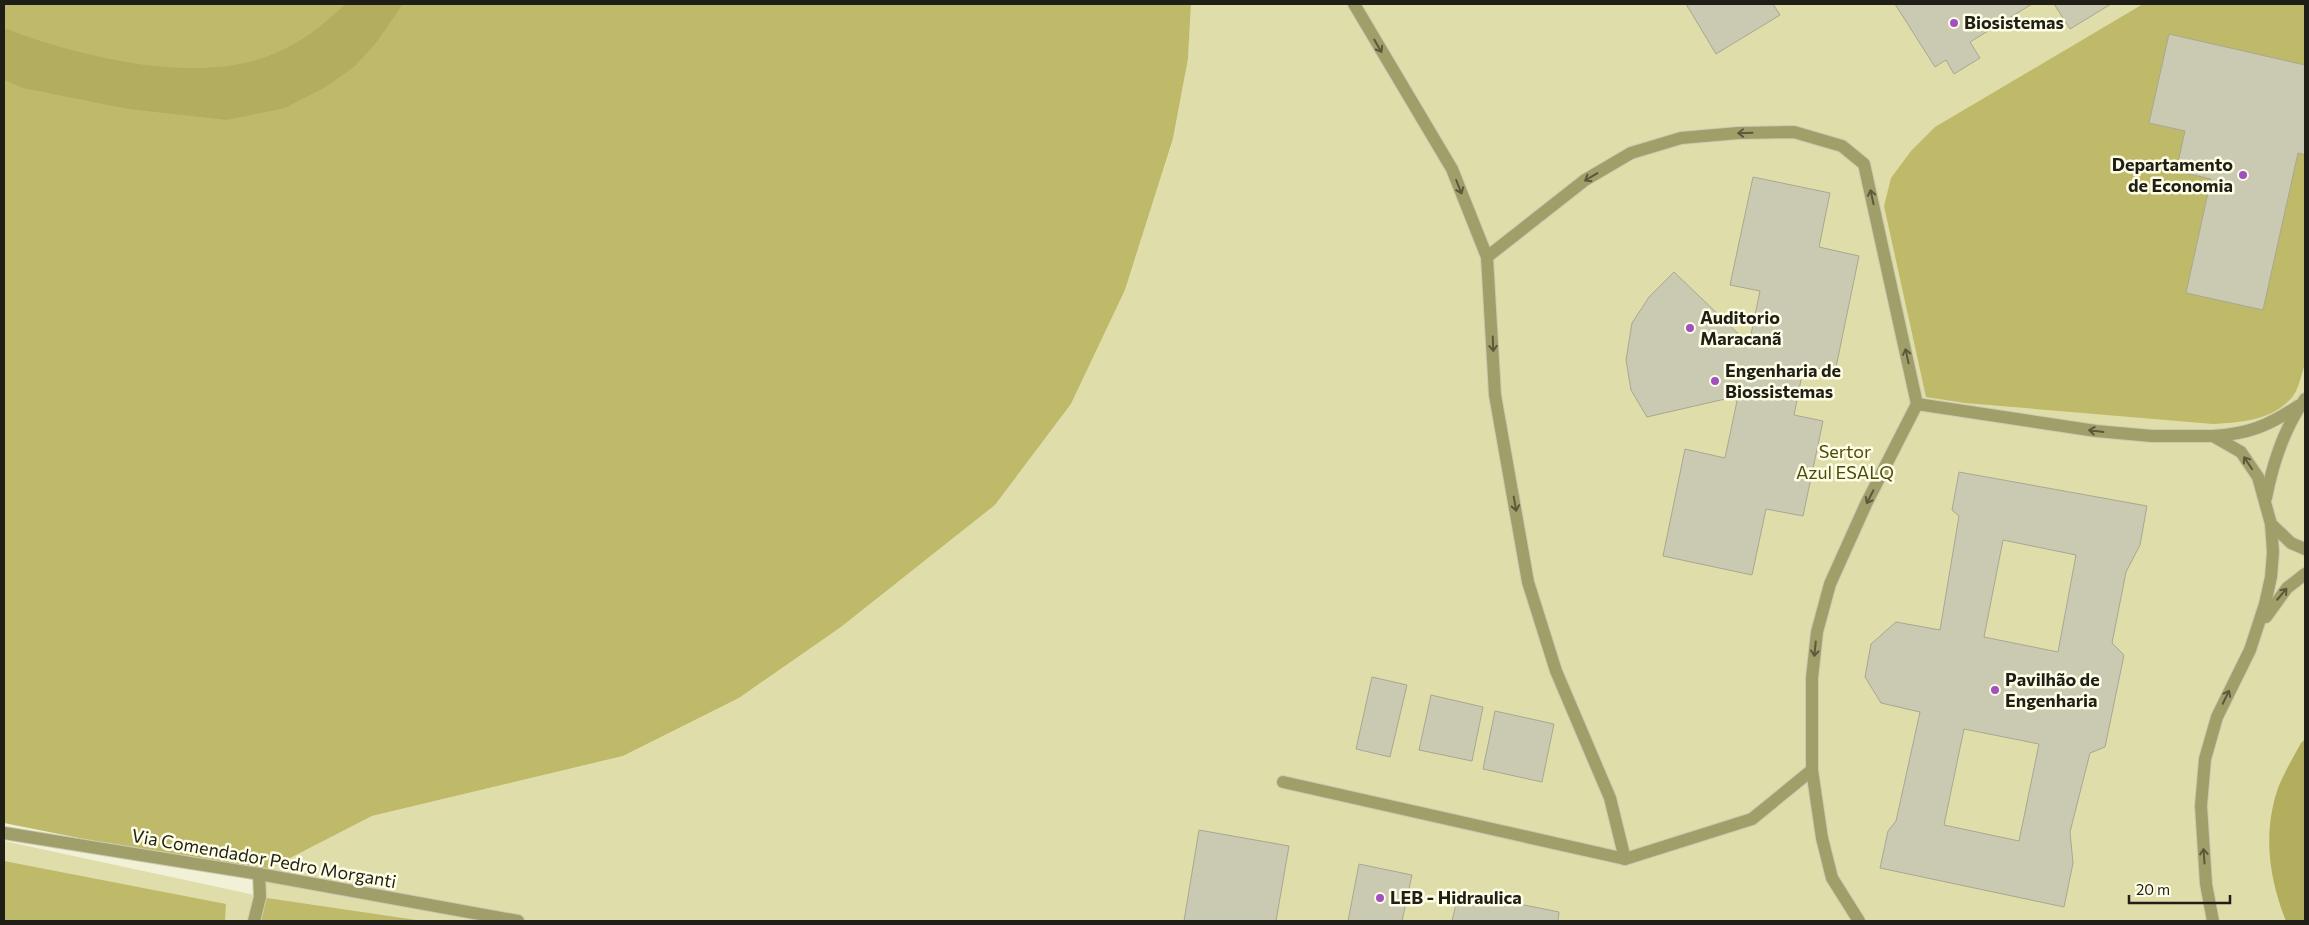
<svg xmlns="http://www.w3.org/2000/svg" width="2309" height="925" font-family="Commissioner,sans-serif">
<style>
.green{fill:#dfddaa}
.forest{fill:#bfba6a}
.water{fill:#b3ae5e}
.building{fill:#cac9b2;stroke:#a8a891;fill-rule:evenodd}
.lines{fill:none;stroke-linecap:round;stroke-linejoin:round}
.service-casing{stroke:#cbcbb5;stroke-width:14}
.tertiary-casing{stroke:#cbcbb5;stroke-width:14}
.service{stroke:#a19f69;stroke-width:12}
.tertiary{stroke:#a19f69;stroke-width:12}
.oneway{stroke:#5a593c}
.poi-dot{fill:#a150c0;stroke:#fffee6;stroke-width:2}
.labels{text-anchor:middle;stroke-width:5;stroke-linejoin:round;paint-order:stroke}
.poi-label{font-size:18px;font-weight:bold;fill:#201f17;stroke:#fffee6;text-anchor:start}
.park-label{font-size:18px;fill:#4e4a0a;stroke:#fffee6}
.street-label{font-size:18px;fill:#201f17;stroke:#fffee6}
</style>
<rect width="100%" height="100%" fill="#f1f1d8"/>
<!-- green -->
<polygon class="green" points="1191,4 2305,4 2305,921 4,921 4,841 260,896 259,874 372,816 623,756 739,698 841,627 995,505 1071,404 1125,290 1173,140 1188,59"/>
<!-- forest -->
<g class="forest">
<polygon points="4,4 1191,4 1188,59 1173,139 1125,290 1071,404 995,505 841,627 739,698 623,756 372,816 259,874 4,823"/>
<path d="M2143,4H2305V363C2302,373 2299,388 2293,396C2273,421 2241,422 2213,424L1965,403L1926,397L1884,206L1891,178L1911,151L1935,127Z"/>
<polygon points="4,861 226,904 225,921 4,921"/>
<polygon points="260,897 423,921 257,921"/>
</g>
<!-- water -->
<g class="water">
<path d="M345,4H403L376,43L354,67L324,88L285,108L227,120L128,109L23,88L4,80V28C75,55 181,82 256,60C291,50 320,29 345,4Z"/>
<path d="M2305,739V921H2286C2269,878 2263,835 2277,791C2283,774 2293,758 2301,743Z"/>
</g>
<!-- building -->
<g class="building">
<polygon points="1686,4 1773,4 1780,15 1716,54"/>
<polygon points="1895,4 2032,4 1970,42 1980,58 1954,74 1946,60 1935,67"/>
<polygon points="2054,4 2111,4 2070,29"/>
<polygon points="2169,34 2305,65 2305,155 2298,153 2263,310 2186,293 2211,179 2176,171 2185,131 2149,123"/>
<polygon points="1753,177 1830,193 1819,247 1859,256 1835,372 1804,365 1794,415 1823,421 1803,516 1766,509 1752,575 1663,556 1685,449 1725,458 1738,396 1647,417 1631,390 1626,360 1632,323 1649,297 1674,272 1749,344 1760,291 1730,285"/>
<path d="M1959,472L2147,506L2140,545L2126,572L2112,643L2124,655L2105,747L2090,753L2070,832L2073,863L2064,907L1880,868L1888,831L1896,821L1920,712L1881,703L1865,677L1871,644L1896,622L1940,630L1959,516L1952,510ZM2003,540L2076,555L2058,652L1984,637ZM1964,729L2039,744L2019,841L1944,825Z"/>
<polygon points="1372,677 1407,685 1390,757 1356,749"/>
<polygon points="1431,695 1483,707 1472,761 1419,750"/>
<polygon points="1495,711 1554,724 1542,782 1483,769"/>
<polygon points="1199,830 1289,846 1276,921 1184,921"/>
<polygon points="1359,864 1412,875 1402,921 1348,921"/>
<polygon points="1459,892 1559,912 1558,921 1452,921"/>
</g>
<g class="lines">
<!-- service casing -->
<g class="service-casing">
<g id="service">
<polyline points="1354,4 1452,169 1487,257 1495,395 1528,582 1556,671 1610,798 1625,859 1752,819 1812,770"/>
<polyline points="1487,257 1585,180 1631,153 1681,138 1738,133 1794,132 1842,146 1864,164 1917,404"/>
<path d="M2213,436C2248,434 2268,426 2298,406"/>
<path d="M2266,498C2273,462 2284,428 2305,399"/>
<polyline points="2271,524 2291,543 2305,549"/>
<polyline points="2266,617 2287,588 2305,574"/>
<polyline points="1283,782 1625,859"/>
<polyline points="254,921 260,897 259,874"/>
<polyline points="1859,921 1832,878 1822,838 1812,770 1812,678 1817,632 1830,584 1866,504 1917,404 2096,431 2152,436 2213,436 2241,452 2258,477 2271,524 2273,552 2271,577 2265,604 2250,650 2217,717 2205,759 2201,806 2206,884 2213,921"/>
</g>
</g>
<!-- tertiary casing -->
<g class="tertiary-casing">
<polyline id="tertiary" points="4,833 259,874 518,921"/>
</g>
<!-- service -->
<use href="#service" class="service"/>
<!-- tertiary -->
<use href="#tertiary" class="tertiary"/>
</g>
<!-- one-way arrows -->
<defs><path id="oneway-shaft" d="M-6 0H5M1.5-3L5.5 0L1.5 3" fill="none" stroke-width="1.6" stroke-linecap="round" stroke-linejoin="round" transform="scale(1.25)"/></defs>
<g class="oneway">
<use href="#oneway-shaft" transform="translate(1378 46) rotate(60)"/>
<use href="#oneway-shaft" transform="translate(1745 133) rotate(178)"/>
<use href="#oneway-shaft" transform="translate(1591 177) rotate(149)"/>
<use href="#oneway-shaft" transform="translate(1459 187) rotate(68)"/>
<use href="#oneway-shaft" transform="translate(1872 197) rotate(-102)"/>
<use href="#oneway-shaft" transform="translate(1493 344) rotate(88)"/>
<use href="#oneway-shaft" transform="translate(1907 356) rotate(-102)"/>
<use href="#oneway-shaft" transform="translate(2096 431) rotate(-173)"/>
<use href="#oneway-shaft" transform="translate(2248 463) rotate(-124)"/>
<use href="#oneway-shaft" transform="translate(1870 497) rotate(117)"/>
<use href="#oneway-shaft" transform="translate(1515 504) rotate(80)"/>
<use href="#oneway-shaft" transform="translate(2282 594) rotate(-50)"/>
<use href="#oneway-shaft" transform="translate(1815 649) rotate(96)"/>
<use href="#oneway-shaft" transform="translate(2226 697) rotate(-64)"/>
<use href="#oneway-shaft" transform="translate(2204 856) rotate(-94)"/>
</g>
<!-- markers -->
<g class="poi-dot">
<circle cx="1954" cy="23" r="5"/>
<circle cx="2243" cy="175" r="5"/>
<circle cx="1690" cy="328" r="5"/>
<circle cx="1715" cy="381" r="5"/>
<circle cx="1995" cy="690" r="5"/>
<circle cx="1380" cy="898" r="5"/>
</g>
<g class="labels">
<!-- poi labels -->
<g class="poi-label">
<text x="1964" y="29">Biosistemas</text>
<text x="2233" y="171" text-anchor="end">Departamento<tspan x="2233" dy="21">de Economia</tspan></text>
<text x="1700" y="324">Auditorio<tspan x="1700" dy="21">Maracanã</tspan></text>
<text x="1725" y="377">Engenharia de<tspan x="1725" dy="21">Biossistemas</tspan></text>
<text x="2005" y="686">Pavilhão de<tspan x="2005" dy="21">Engenharia</tspan></text>
<text x="1390" y="904">LEB - Hidraulica</text>
</g>
<!-- park labels -->
<g class="park-label">
<text x="1845" y="458">Sertor<tspan x="1845" dy="21">Azul ESALQ</tspan></text>
</g>
<!-- street labels -->
<g class="street-label">
<text transform="translate(264 859) rotate(10)" y="6">Via Comendador Pedro Morganti</text>
</g>
</g>
<!-- border -->
<rect width="2309" height="925" fill="none" stroke="#201f17" stroke-width="10"/>
<!-- scale -->
<path d="M2129 895v8h101v-8" fill="none" stroke="#201f17" stroke-width="2.5"/>
<text x="2136" y="895" font-size="15" fill="#201f17" stroke="#fffee6" stroke-width="4" paint-order="stroke">20 m</text>
</svg>
